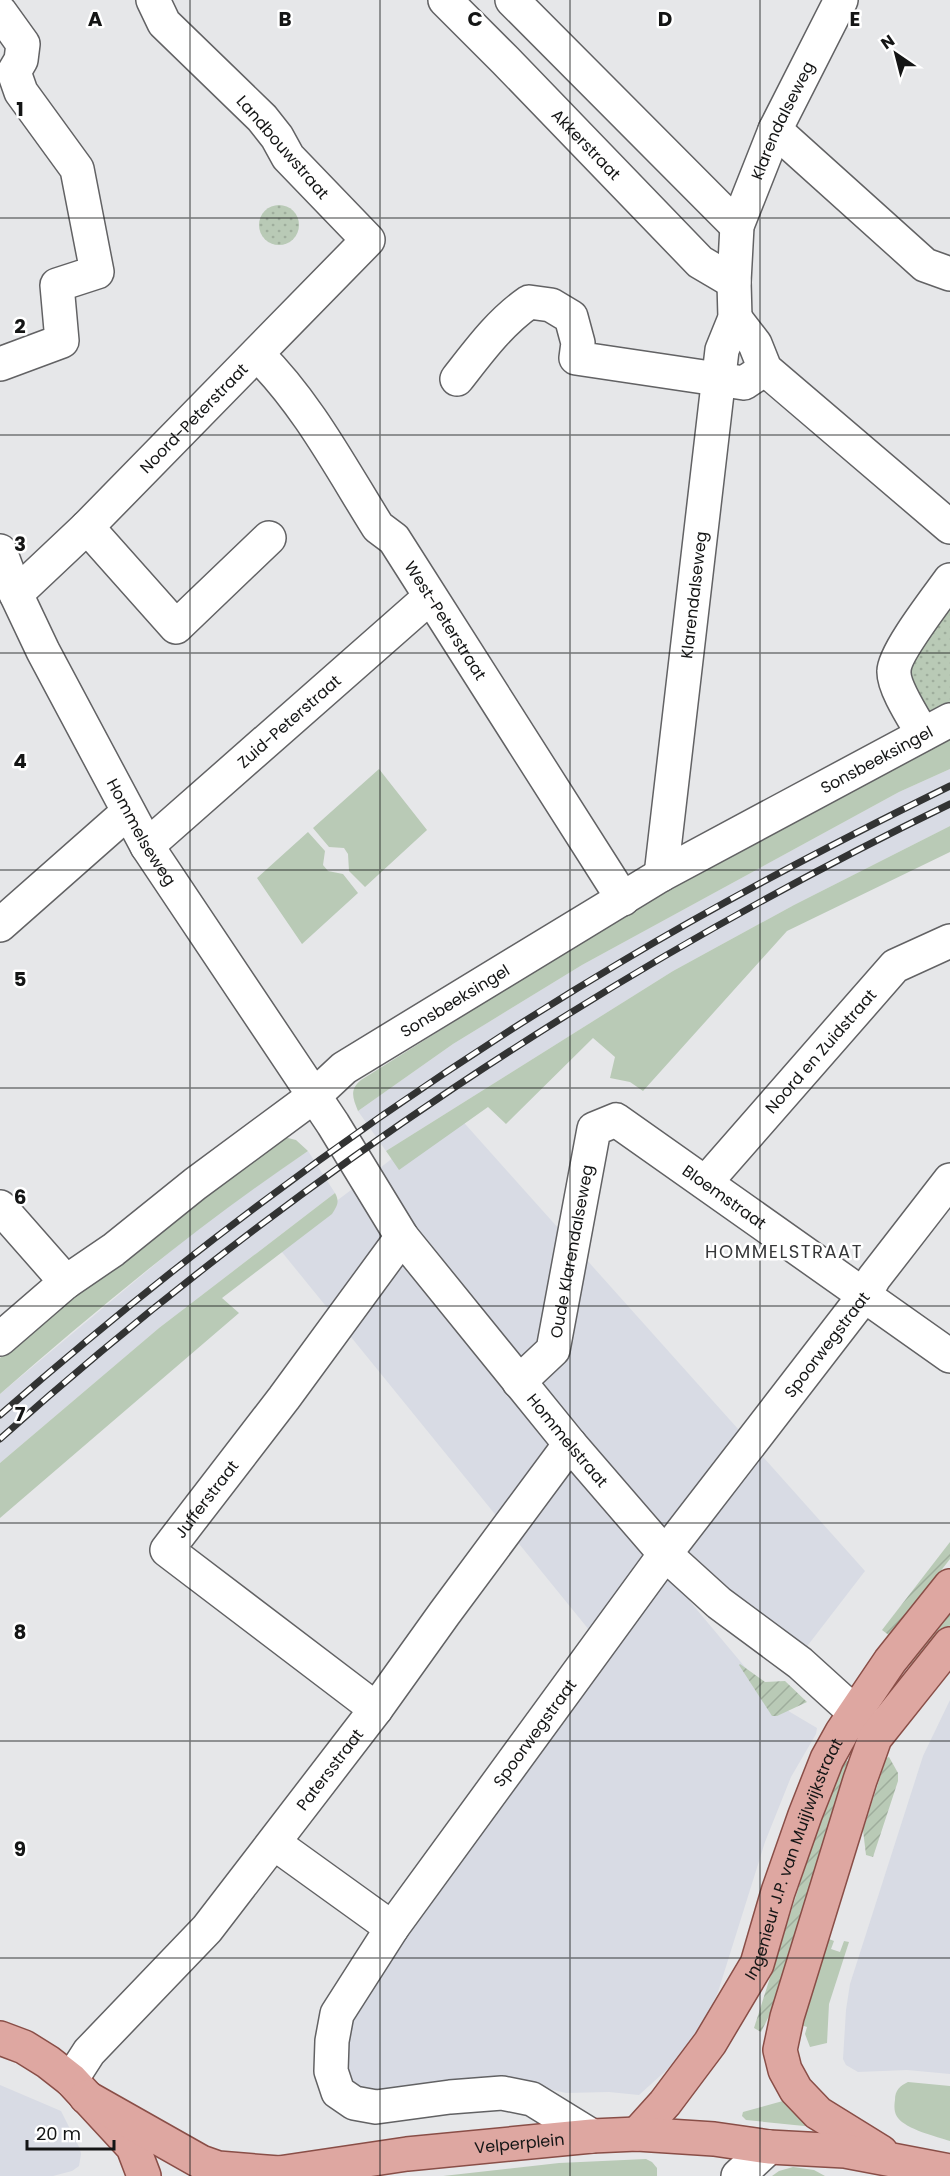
<svg xmlns="http://www.w3.org/2000/svg" width="950" height="2176" font-family="Poppins,sans-serif">
<style>
.built{fill:#d8dbe4}
.grass{fill:#b9cab6}
.park{fill:url(#park-dots)}
.garden{fill:url(#garden-furrows)}
.lines{fill:none;stroke-linecap:round;stroke-linejoin:round}
.minor-casing{stroke:#626264;stroke-width:36}
.major-casing{stroke:#894e47;stroke-width:36}
.minor{stroke:#fff;stroke-width:33}
.major{stroke:#dea7a1;stroke-width:33}
.rail-casing{stroke:#323333;stroke-width:7}
.rail{stroke:#fff;stroke-width:4.5;stroke-dasharray:14;stroke-linecap:butt}
.grid{fill:none;stroke:#141515;stroke-width:1.5;stroke-opacity:0.55}
.labels{text-anchor:middle;stroke-width:5;stroke-linejoin:round;paint-order:stroke}
.street-label{font-size:16px;fill:#141515;stroke:#fff}
.neighbourhood-label{font-size:18px;letter-spacing:1.5px;fill:#37383a;stroke:#fff}
.grid-label{font-size:20px;text-anchor:middle;font-weight:bold;fill:#141515;stroke:#fff;stroke-width:5;stroke-linejoin:round;paint-order:stroke}
</style>
<defs>
<pattern id="park-dots" width="8" height="8" patternUnits="userSpaceOnUse" patternTransform="scale(1.5)"><rect width="8" height="8" fill="#b9cab6"/><path d="M2 2h.1M6 6h.1" fill="none" stroke="#9ead9c" stroke-width="1.8" stroke-linecap="round"/></pattern>
<pattern id="garden-furrows" width="10" height="10" patternUnits="userSpaceOnUse" patternTransform="scale(1.5)"><rect width="10" height="10" fill="#b9cab6"/><path d="M-1 1l2-2M0 10L10 0M9 11l2-2" fill="none" stroke="#9ead9c"/></pattern>
</defs>
<rect width="100%" height="100%" fill="#e6e7e9"/>
<!-- built -->
<g class="built">
<polygon points="950,769 950,826 794,905 673,971 386,1151 358,1111 453,1044 582,965 899,792"/>
<polygon points="458,1116 865,1571 805,1649 692,1563 436,1264 376,1171 407,1147"/>
<polygon points="308,1151 335,1193 159,1328 0,1463 0,1394 183,1241 244,1194"/>
<polygon points="355,1187 677,1586 765,1691 790,1712 817,1728 816,1734 791,1777 765,1842 718,1992 707,2016 681,2057 639,2095 609,2092 566,2093 528,2084 380,2101 346,2079 338,2026 607,1652 277,1246"/>
<polygon points="950,1700 950,2074 907,2070 858,2072 846,2065 843,2059 846,2010 850,1984 923,1756"/>
<polygon points="0,2085 61,2111 80,2149 81,2154 79,2166 72,2171 53,2176 0,2176"/>
</g>
<!-- grass -->
<g class="grass">
<path d="M950,737V769L899,792L582,965L453,1044L358,1111C353,1098 349,1090 361,1080L608,925L686,880Z"/>
<polygon points="379,769 427,830 365,887 349,871 348,854 344,848 329,847 313,828"/>
<polygon points="950,826 950,852 787,931 643,1091 630,1082 610,1078 615,1057 593,1038 506,1124 488,1107 399,1170 386,1151 673,971 794,905"/>
<polygon points="308,832 325,851 323,865 328,871 343,874 358,893 302,944 257,878"/>
<path d="M288,1138L296,1140L308,1151C200,1224 98,1308 0,1394V1358L138,1243L274,1140Z"/>
<path d="M335,1193C340,1202 337,1206 332,1214L222,1298L239,1313L0,1518V1463L159,1328Z"/>
<polygon points="829,1939 834,1941 831,1949 840,1952 844,1941 849,1942 829,2004 827,2043 810,2047 805,2034 807,2027 798,2024"/>
<path d="M908,2082L950,2086V2141C937,2137 906,2129 898,2118C894,2113 894,2106 895,2100C895,2090 900,2086 908,2082Z"/>
<polygon points="790,2099 814,2127 746,2120 742,2116 743,2112"/>
<polygon points="646,2159 652,2162 657,2168 657,2176 443,2176 559,2163"/>
<polygon points="793,2167 814,2170 825,2176 772,2176 779,2171"/>
</g>
<!-- park -->
<g class="park">
<circle cx="279" cy="225" r="20"/>
<polygon points="950,609 950,707 931,714 922,711 910,691 910,660"/>
</g>
<!-- garden -->
<g class="garden">
<polygon points="950,1542 950,1559 890,1636 882,1630"/>
<polygon points="950,1612 950,1629 917,1671 909,1665"/>
<polygon points="740,1664 765,1682 785,1681 807,1702 777,1716 772,1716 739,1665"/>
<polygon points="889,1757 898,1773 898,1781 873,1857 866,1855 863,1830 885,1762 886,1758"/>
<polygon points="844,1760 853,1762 773,2008 761,2032 754,2028 816,1833"/>
</g>
<g class="lines">
<!-- minor casing -->
<g class="minor-casing">
<g id="minor">
<path id="s1" d="M445,0L505,60L700,262L734,282"/>
<polyline points="512,0 737,226"/>
<polyline points="0,12 23,44 21,60 14,72 21,92 77,169 97,272 57,285 62,341 0,364"/>
<polyline points="775,130 925,265 950,274"/>
<polyline points="735,318 755,344 765,369 950,527"/>
<path id="s2" d="M257,354C307,403 341,468 378,527L394,539L623,899"/>
<path d="M457,379C479,351 499,323 529,302L551,305L571,317L578,343L576,358L744,383L765,369"/>
<polyline points="87,527 176,627 269,538"/>
<path id="s3" d="M0,551L16,594L43,651L147,846L333,1124L402,1237L570,1444L665,1554L719,1603L800,1663L875,1731"/>
<path id="s4" d="M16,594L87,527L368,240L288,157L277,137L262,118L164,23L153,0"/>
<path d="M923,734C915,720 893,687 894,671C894,653 938,597 950,580"/>
<path id="s5" d="M147,846L430,597"/>
<path id="s6" d="M661,875L722,350L735,318L734,282L737,226L775,130L841,0"/>
<polyline points="0,925 128,812"/>
<path id="s7" d="M706,1182L895,966L950,941"/>
<polyline points="0,1207 66,1282"/>
<path id="s8" d="M0,1339L66,1282L113,1250L195,1184L314,1096L344,1068L661,875L950,720"/>
<path id="s9" d="M519,1382L553,1350L594,1129L616,1120L950,1356"/>
<path id="s10" d="M376,1709L167,1550L284,1398L402,1237"/>
<polyline points="274,1843 392,1928"/>
<path id="s11" d="M71,2080L89,2052L207,1929L376,1709L444,1614L570,1444"/>
<path id="s12" d="M592,2136L532,2099L502,2093L450,2097L376,2107L354,2103L338,2092L331,2071L332,2041L337,2014L392,1928L665,1554L864,1296L874,1278L950,1180"/>
<polyline points="738,2176 769,2147"/>
</g>
</g>
<!-- major casing -->
<g class="major-casing">
<g id="major">
<polyline points="0,2038 24,2047 48,2062 71,2080 133,2147 144,2176"/>
<polyline points="86,2097 201,2162 218,2168 279,2173"/>
<path id="s13" d="M637,2134L665,2103L710,2043L757,1964L778,1892L805,1815L827,1759L842,1732L890,1661L950,1586"/>
<polyline points="881,2152 818,2113 796,2090 785,2070 780,2050 787,2017 860,1780 875,1738 950,1644"/>
<path id="s14" d="M273,2176L279,2173L407,2154L592,2136L637,2134L714,2139L769,2147L845,2151L950,2171"/>
</g>
</g>
<!-- minor -->
<use href="#minor" class="minor"/>
<!-- major -->
<use href="#major" class="major"/>
<!-- rail casing -->
<g class="rail-casing">
<g id="rail">
<path d="M0,1415C193,1246 400,1093 621,962C728,898 838,841 950,786"/>
<path d="M0,1439C284,1185 607,970 950,804"/>
</g>
</g>
<!-- rail -->
<use href="#rail" class="rail"/>
</g>
<!-- grid -->
<path class="grid" d="M190,0V2176M380,0V2176M570,0V2176M760,0V2176M0,218H950M0,435H950M0,653H950M0,870H950M0,1088H950M0,1306H950M0,1523H950M0,1741H950M0,1958H950"/>
<g class="labels">
<!-- street labels -->
<g class="street-label">
<text dy="6" stroke="none"><textPath href="#s6" startOffset="770">Klarendalseweg</textPath></text>
<text dy="6" stroke="none"><textPath href="#s1" startOffset="202">Akkerstraat</textPath></text>
<text transform="translate(283 147) rotate(49)" y="6">Landbouwstraat</text>
<text dy="6" stroke="none"><textPath href="#s4" startOffset="250">Noord-Peterstraat</textPath></text>
<text dy="6" stroke="none"><textPath href="#s6" startOffset="282">Klarendalseweg</textPath></text>
<text dy="6" stroke="none"><textPath href="#s2" startOffset="328">West-Peterstraat</textPath></text>
<text dy="6" stroke="none"><textPath href="#s5" startOffset="189">Zuid-Peterstraat</textPath></text>
<text dy="6" stroke="none"><textPath href="#s8" startOffset="1054">Sonsbeeksingel</textPath></text>
<text dy="6" stroke="none"><textPath href="#s3" startOffset="315">Hommelseweg</textPath></text>
<text dy="6" stroke="none"><textPath href="#s8" startOffset="568">Sonsbeeksingel</textPath></text>
<text dy="6" stroke="none"><textPath href="#s7" startOffset="174">Noord en Zuidstraat</textPath></text>
<text dy="6" stroke="none"><textPath href="#s9" startOffset="428">Bloemstraat</textPath></text>
<text dy="6" stroke="none"><textPath href="#s9" startOffset="147">Oude Klarendalseweg</textPath></text>
<text dy="6" stroke="none"><textPath href="#s12" startOffset="1179">Spoorwegstraat</textPath></text>
<text dy="6" stroke="none"><textPath href="#s3" startOffset="1059">Hommelstraat</textPath></text>
<text dy="6" stroke="none"><textPath href="#s10" startOffset="327">Jufferstraat</textPath></text>
<text dy="6" stroke="none"><textPath href="#s12" startOffset="693">Spoorwegstraat</textPath></text>
<text dy="6" stroke="none"><textPath href="#s11" startOffset="405">Patersstraat</textPath></text>
<text dy="6" stroke="none"><textPath href="#s13" startOffset="320">Ingenieur J.P. van Muijlwijkstraat</textPath></text>
<text dy="6" stroke="none"><textPath href="#s14" startOffset="249">Velperplein</textPath></text>
</g>
<!-- neighbourhood labels -->
<g class="neighbourhood-label">
<text x="784" y="1258">HOMMELSTRAAT</text>
</g>
</g>
<g class="grid-label">
<text x="95" y="26">A</text>
<text x="285" y="26">B</text>
<text x="475" y="26">C</text>
<text x="665" y="26">D</text>
<text x="855" y="26">E</text>
<text x="20" y="116">1</text>
<text x="20" y="333">2</text>
<text x="20" y="551">3</text>
<text x="20" y="768">4</text>
<text x="20" y="986">5</text>
<text x="20" y="1204">6</text>
<text x="20" y="1421">7</text>
<text x="20" y="1639">8</text>
<text x="20" y="1856">9</text>
</g>
<!-- north arrow -->
<g transform="translate(896 54) rotate(325)" stroke="#ffffff" stroke-width="4.5" paint-order="stroke">
<path d="M0-4.5L10 22L0 15L-10 22Z" fill="#141515"/>
<text y="-9" font-size="16" font-weight="bold" text-anchor="middle" fill="#141515">N</text>
</g>
<!-- scale -->
<path d="M27 2140v9h87v-9" fill="none" stroke="#141515" stroke-width="3"/>
<text x="36" y="2140" font-size="18" fill="#141515" stroke="#ffffff" stroke-width="4.5" paint-order="stroke">20 m</text>
</svg>
